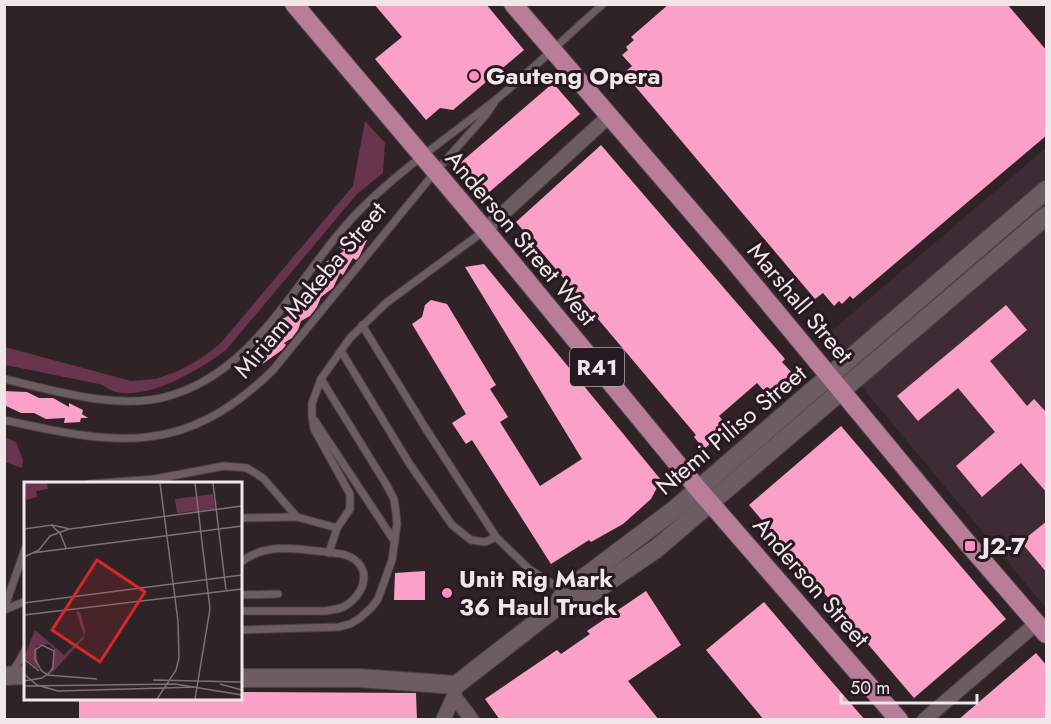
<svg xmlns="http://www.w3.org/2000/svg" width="1051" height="724" font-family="Jost,sans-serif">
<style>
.built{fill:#3f2b33}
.green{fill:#69354d}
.building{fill:#fba1c8}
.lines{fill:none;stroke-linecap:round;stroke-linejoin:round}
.lane-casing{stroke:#4c4145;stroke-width:9}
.street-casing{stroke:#4c4145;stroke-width:16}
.secondary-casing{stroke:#4c4145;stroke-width:20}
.primary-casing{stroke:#4c4145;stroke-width:20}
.lane{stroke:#6d5d63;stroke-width:7}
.street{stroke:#6d5d63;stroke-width:14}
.secondary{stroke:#6d5d63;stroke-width:18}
.primary{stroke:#ba7d98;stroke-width:18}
.poi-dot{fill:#fd8ec0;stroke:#26191f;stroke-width:2}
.labels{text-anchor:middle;stroke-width:6;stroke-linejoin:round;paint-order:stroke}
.shield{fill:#26191f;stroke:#b4a9ae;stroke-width:1.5}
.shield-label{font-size:22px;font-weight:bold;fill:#f1e7eb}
.poi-label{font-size:24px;font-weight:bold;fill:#f1e7eb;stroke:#26191f;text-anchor:start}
.street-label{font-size:24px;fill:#f1e7eb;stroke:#26191f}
.inset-road{fill:none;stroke:#7d7176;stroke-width:1.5}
.view{fill:#d62828;fill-opacity:0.15;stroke:#d62828;stroke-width:3}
.inset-edge{fill:none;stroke:#f1e7eb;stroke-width:3}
</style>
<rect width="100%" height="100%" fill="#302328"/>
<!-- built -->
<polygon class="built" points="1046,148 1046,608 822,339"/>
<!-- green -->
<g class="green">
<path d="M365,121L385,143L383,173L357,194L226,350C201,369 149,400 116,392C110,391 105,385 99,384C69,378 36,371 5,365V347L131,381L156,379L178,371L200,359L220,344L353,186Z"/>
<polygon points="4,437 16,442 23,460 22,468 5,462"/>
</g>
<!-- building -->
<g class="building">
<polygon points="374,4 486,4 524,50 453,110 440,108 426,120 375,59 402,37"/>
<polygon points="669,4 1007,4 1047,51 1047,135 853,299 850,296 842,304 839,301 834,306 823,293 815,299 624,73 632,66 622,55 628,50 626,47 634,40 631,37"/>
<polygon points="553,83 580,114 487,194 460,163"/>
<polygon points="601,145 785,359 782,362 792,373 768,395 757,383 719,416 729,428 704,449 694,437 696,435 516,222"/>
<polygon points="355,231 367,240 359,257 356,260 353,258 343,275 340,273 333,288 321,297 317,307 310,316 301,321 298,330 292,338 284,343 286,345 282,350 261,365 267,353 263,350 270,333 273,336 280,320 292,314 298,298 311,290 316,276 331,266 326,262 344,251 339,247"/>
<polygon points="484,264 661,480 651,499 623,524 591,542 589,540 551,564 472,440 466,444 452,423 466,414 412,324 422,317 425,305 431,300 447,304 496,385 490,389 508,417 500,422 540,486 582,459 465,267"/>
<polygon points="1006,305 1027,330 990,361 1027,406 1034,399 1047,413 1047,493 1021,463 982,497 956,466 995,432 958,388 918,421 897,396"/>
<polygon points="4,391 27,392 39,398 53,398 69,407 69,403 83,410 82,414 88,418 81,418 80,422 64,423 65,418 46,419 34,413 21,413 4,405"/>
<polygon points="841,426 1006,619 914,698 749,505"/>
<polygon points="1047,521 1047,573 1021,542"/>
<polygon points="425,571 425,600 394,600 395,573"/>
<polygon points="646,591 681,645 628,681 659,720 500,720 485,699 557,650 561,654 590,634 587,631"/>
<polygon points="764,602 820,668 865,720 764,720 706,650"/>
<polygon points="1036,653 1047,666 1047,720 958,720"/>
<polygon points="240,692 416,693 417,720 79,720 79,699 240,699"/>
</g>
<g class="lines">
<!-- lane casing -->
<g class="lane-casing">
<g id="lane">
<polyline points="362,325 426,429 496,537 529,569 565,592"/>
<polyline points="341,351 409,463 452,525 471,540 485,542 496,537"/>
<path d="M4,379C53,390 116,410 165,397C260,373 299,269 364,206C405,166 453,134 498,98C534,68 568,35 603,4"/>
<path d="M4,420C117,445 184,457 273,370L435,172L485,116L494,103"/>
<polyline points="315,421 395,542"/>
<polyline points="89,484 155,479 224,466 247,468 263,478 297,517 337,528"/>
<polyline points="240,518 297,517"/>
<polyline points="329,553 337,528 350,509 350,494 314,429 312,416 312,403 321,379 350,338 386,303 484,231"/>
<path d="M240,563C268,539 308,551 342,554C370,561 370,588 348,604C342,609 333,610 325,611H240"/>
<polyline points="240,595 278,594"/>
<polyline points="4,609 26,546"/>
<polyline points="4,610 26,601"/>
<polyline points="240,630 339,627 350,624 360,618 372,607 378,599 392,560 397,524 396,513 394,499 386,484 321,379"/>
<polyline points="12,673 26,649"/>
</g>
</g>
<!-- street casing -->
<g class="street-casing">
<g id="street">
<polyline points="485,230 609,116"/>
<polyline points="456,685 454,696 472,720"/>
<polyline points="443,720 454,696"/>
<polyline points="924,720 1037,623"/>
</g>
</g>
<!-- secondary casing -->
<g class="secondary-casing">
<g id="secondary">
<polyline points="555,608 575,604 656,549 1046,216"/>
<polyline points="4,676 26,675"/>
<polyline points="240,678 359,678 456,685 555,608 565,592 674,510 1046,190"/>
</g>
</g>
<!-- primary casing -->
<g class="primary-casing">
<g id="primary">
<polyline points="294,4 485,230 699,490 899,720"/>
<polyline points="513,4 729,255 970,546 1046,634"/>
</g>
</g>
<!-- lane -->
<use href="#lane" class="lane"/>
<!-- street -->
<use href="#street" class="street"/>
<!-- secondary -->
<use href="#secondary" class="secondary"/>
<!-- primary -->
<use href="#primary" class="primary"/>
</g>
<!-- markers -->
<g class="poi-dot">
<circle cx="474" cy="76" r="6"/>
<rect x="964" y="540" width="12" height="12" rx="3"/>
<circle cx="447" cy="593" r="6"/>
</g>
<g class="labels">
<!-- shield labels -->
<rect class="shield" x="570" y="348" width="54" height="38" rx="4.5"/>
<g class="shield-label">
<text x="597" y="375">R41</text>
</g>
<!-- poi labels -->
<g class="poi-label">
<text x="486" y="84">Gauteng Opera</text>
<text x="982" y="554">J2-7</text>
<text x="459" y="587">Unit Rig Mark<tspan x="459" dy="28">36 Haul Truck</tspan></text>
</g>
<!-- street labels -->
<g class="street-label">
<text transform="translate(521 238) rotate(50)" y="8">Anderson Street West</text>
<text transform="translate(310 290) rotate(-50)" y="8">Miriam Makeba Street</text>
<text transform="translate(800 303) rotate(50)" y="8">Marshall Street</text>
<text transform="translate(731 430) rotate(-40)" y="8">Ntemi Piliso Street</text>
<text transform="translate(811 582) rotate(49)" y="8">Anderson Street</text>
</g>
</g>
<!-- overview -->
<g transform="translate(24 482)">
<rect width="218" height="218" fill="#302328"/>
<path d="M0,1H23L24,7L12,9L13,15L2,18ZM189,12L191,27L153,31L151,17ZM52,129L56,130L61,148L60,156L27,192L30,167L24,162L12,164L14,187L0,175L11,148L40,173L60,154Z" fill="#69354d"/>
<path class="inset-road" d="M171,1L186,127M189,1L202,108M28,44L36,51L42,66M0,47L28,43L46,47L218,24M8,71L218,44M0,75L15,68L26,54L45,47M0,121L218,93M0,133L218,107M0,177L15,189M0,192L13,203L34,209L139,206M23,193L73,197M129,198L218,200M0,199L18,196L22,193L25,191L29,186L30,169L18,163L11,168V177L17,188L19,190L23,192L24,193H25L26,194M196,202L218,208M0,204L151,202L218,213M139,206L172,205M133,217L152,188L155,176L154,139L136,1M171,217L186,127"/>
<path class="view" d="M73,78L121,110L76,180L28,148Z"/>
<rect width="218" height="218" class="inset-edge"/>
</g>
<!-- border -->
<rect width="1051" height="724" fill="none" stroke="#f1e7eb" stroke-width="12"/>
<!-- scale -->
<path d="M841 694v9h136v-9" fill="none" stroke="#f1e7eb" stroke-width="3"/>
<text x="850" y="694" font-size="18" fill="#f1e7eb" stroke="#26191f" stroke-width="4.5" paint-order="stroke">50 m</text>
</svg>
